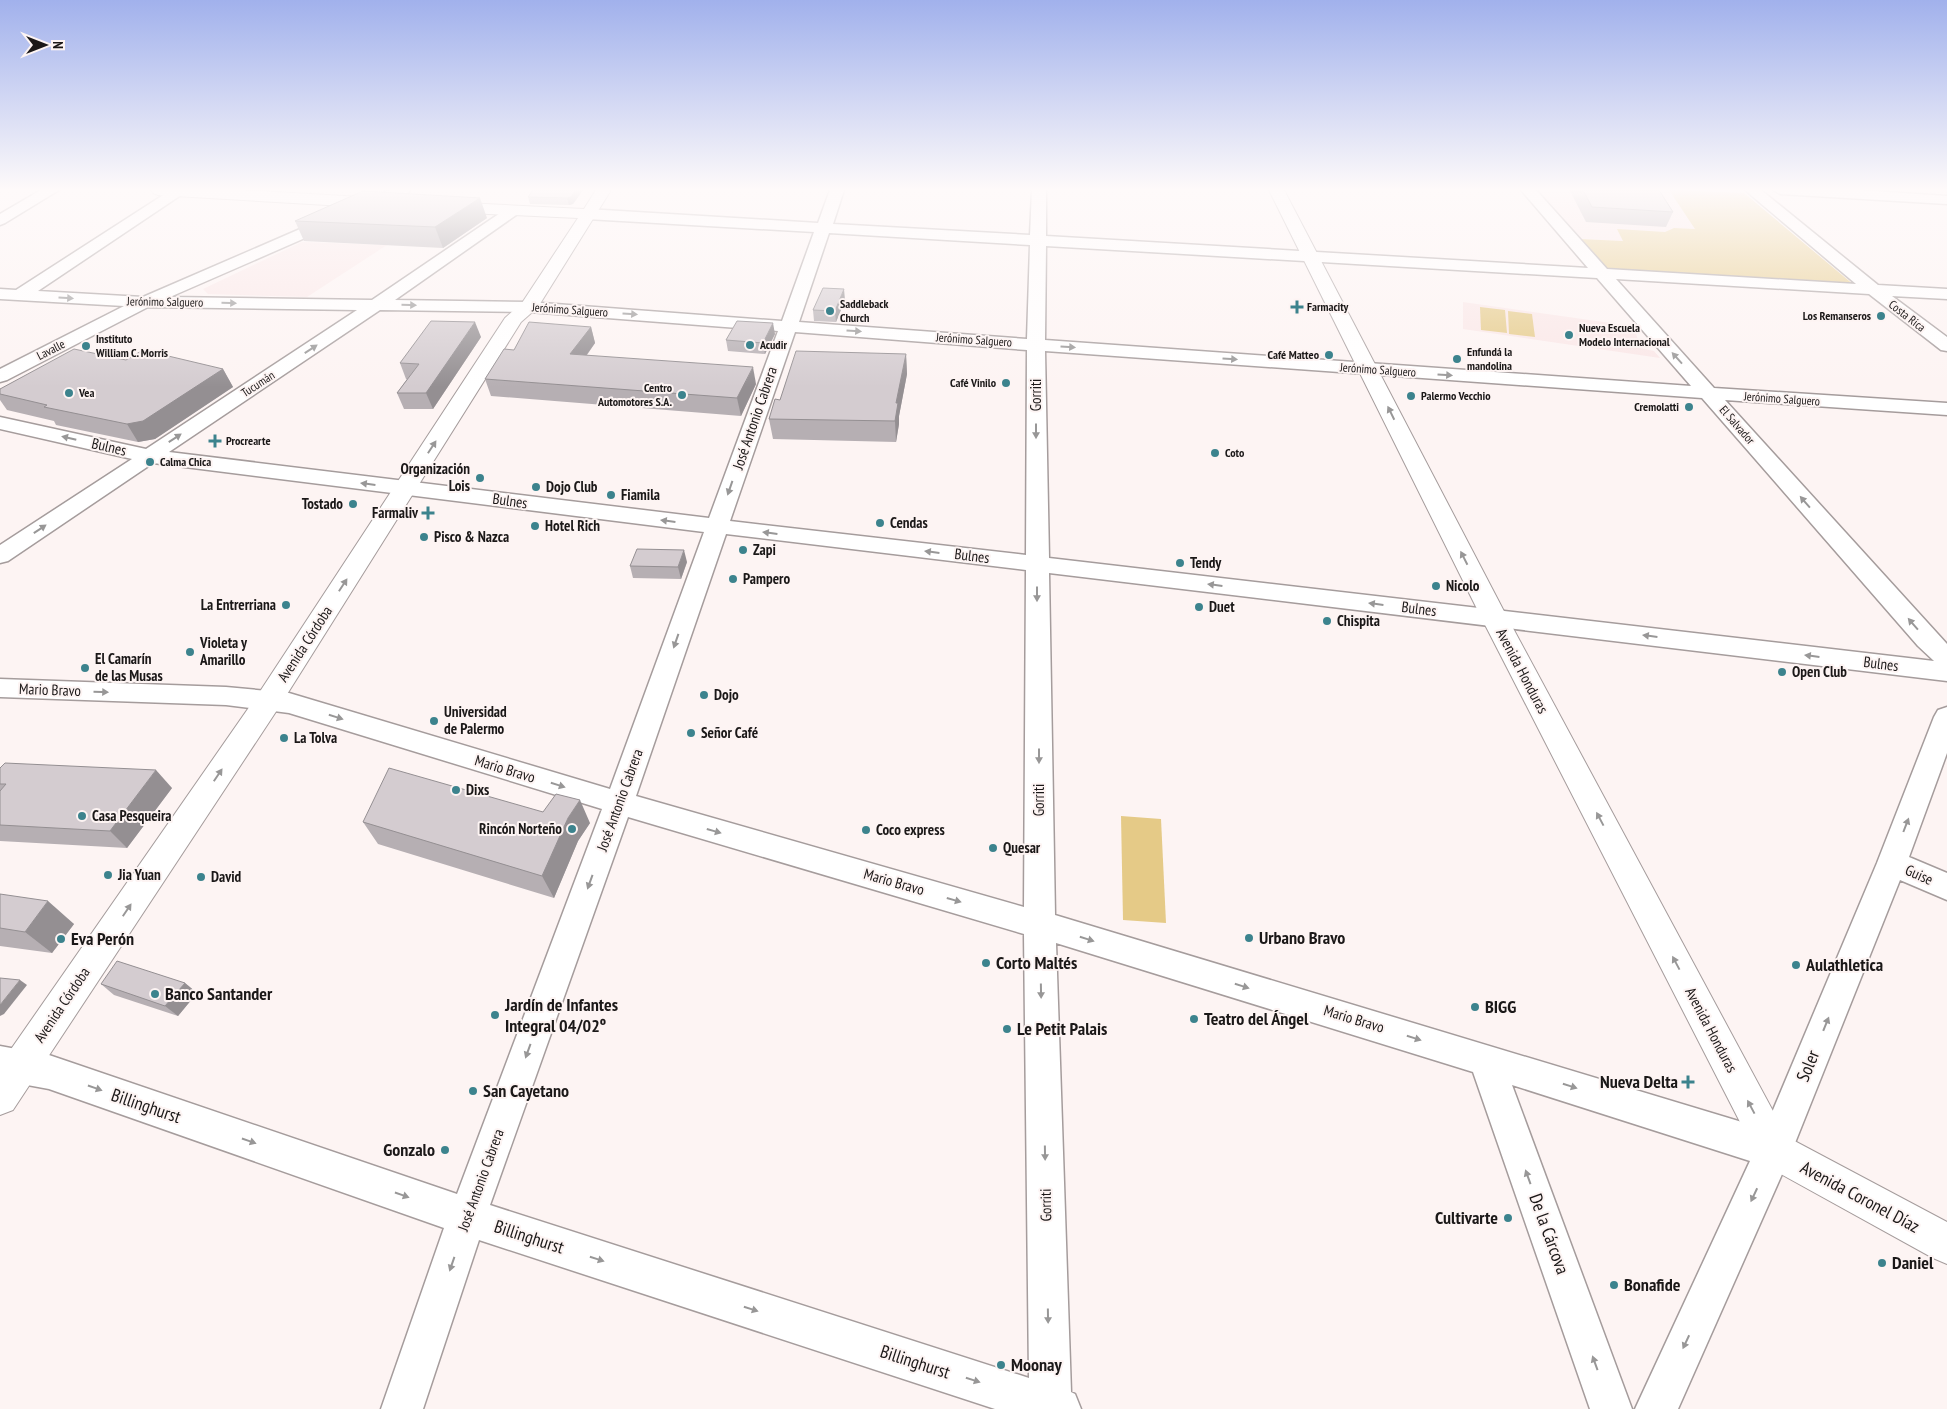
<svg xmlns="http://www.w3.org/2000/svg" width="1947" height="1409" font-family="'PT Sans Narrow',sans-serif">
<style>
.built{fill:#fae7e7}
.green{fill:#e5ca87}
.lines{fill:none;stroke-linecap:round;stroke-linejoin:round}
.minor-casing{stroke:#a59c9c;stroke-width:3}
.major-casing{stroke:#a59c9c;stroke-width:2}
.minor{fill:#fff;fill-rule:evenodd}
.major{fill:#fff;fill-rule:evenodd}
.wall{fill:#b6afb3}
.shaded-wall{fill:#948f92}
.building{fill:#d4ccd0;stroke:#948f92}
.oneway{fill:#989797}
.poi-dot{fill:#3c838d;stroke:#fdf4f3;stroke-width:2}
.labels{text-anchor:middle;stroke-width:4;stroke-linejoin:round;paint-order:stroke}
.far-street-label{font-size:12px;fill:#1b1818;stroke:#fdf4f3}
.far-poi-label{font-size:12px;font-weight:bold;fill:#1b1818;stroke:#fdf4f3;text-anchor:start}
.street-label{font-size:15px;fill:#1b1818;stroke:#fdf4f3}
.poi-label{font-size:15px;font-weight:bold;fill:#1b1818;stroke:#fdf4f3;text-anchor:start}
.near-poi-label{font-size:18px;font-weight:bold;fill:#1b1818;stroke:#fdf4f3;text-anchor:start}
.near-street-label{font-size:18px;fill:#1b1818;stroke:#fdf4f3}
</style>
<rect width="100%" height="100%" fill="#fdf4f3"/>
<!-- built -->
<g class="built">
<polygon points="1536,190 1669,190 1696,229 1674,228 1665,232 1618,230 1624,241 1580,239"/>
<polygon points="302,242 387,245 307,297 208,294 203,289"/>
<polygon points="1463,302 1632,326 1635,329 1640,348 1654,351 1660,358 1463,329"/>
</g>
<!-- green -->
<g class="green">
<polygon points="1669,190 1744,193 1854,285 1608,270 1580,239 1623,241 1617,229 1665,232 1674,228 1695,229"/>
<polygon points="1480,307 1505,310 1507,333 1481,330"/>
<polygon points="1508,311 1532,314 1535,337 1509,334"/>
<polygon points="1121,816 1161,819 1166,923 1123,920"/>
</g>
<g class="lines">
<!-- minor casing -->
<g class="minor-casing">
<g id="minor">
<polygon points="41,190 59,190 5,223 0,225 0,214"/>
<path d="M171,190L187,191L38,291L143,297L390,190H410L408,193L170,297L372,300L509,207H519L521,210L519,213L395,300L529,302L782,321L814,232L587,219L582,217L579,214L582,211L587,209L818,223L830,190H844L833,224L1030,235L1032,190H1046V236L1588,268L1521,190H1536L1607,269L1856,284L1745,190H1761L1878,285L1947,289V299L1892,296L1947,337V351L1941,350L1869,294L1616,279L1714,388L1947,403V415L1725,400L1947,644V681L1049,573L1055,915L1765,1129L1877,863L1934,717L1938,710L1947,707V753L1909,857L1947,873V900L1900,880L1787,1163L1678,1409H1635L1750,1161L1512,1085L1632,1409H1590L1473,1072L1056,943L1071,1392L1075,1394L1081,1409H995L479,1240L423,1409H381L444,1228L49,1089L0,1080V1046L49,1055L457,1194L602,809L289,713L226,705L0,697V679L226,687L289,693L610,789L704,532L153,463L8,561L0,563V545L132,459L0,429V417L146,449L357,310L148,307L7,380L0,382V369L124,306L0,299V289L16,290ZM829,233L1030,245L1027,339L799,322ZM1046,246L1597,278L1691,386L1045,340ZM380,310L529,312L778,331L709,518L169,452ZM795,332L1027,350L1026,555L730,521ZM1045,351L1702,398L1918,646L1934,661L1049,558ZM726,534L1026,570L1024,907L636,796ZM628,817L1024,934L1029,1378L490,1205Z"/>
<polygon points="1773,190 1857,190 1947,196 1947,204 1780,194"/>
</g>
</g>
<!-- major casing -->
<g class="major-casing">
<g id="major">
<polygon points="151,190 240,190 379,198 384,200 387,203 384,206 379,208 158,195 153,193"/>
<polygon points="596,190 611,190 538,307 521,322 279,707 13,1110 0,1115 0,1065 259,693 505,318 522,303 578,218 446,212 440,210 438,207 440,204 446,202 584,209"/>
<polygon points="1269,190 1284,190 1507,617 1787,1137 1947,1222 1947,1264 1933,1258 1761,1163 1481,617"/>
</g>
</g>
<!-- minor -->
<use href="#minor" class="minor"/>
<!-- major -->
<use href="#major" class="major"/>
</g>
<!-- wall -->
<g class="wall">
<polygon points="533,190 583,190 573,204 569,205 530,204 528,197"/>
<polygon points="1570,190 1659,190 1673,212 1666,227 1586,222 1570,191"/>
<polygon points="487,218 443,248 304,241 295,221"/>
<polygon points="845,300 836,322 814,321 813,310"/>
<polygon points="591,327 595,343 587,355 756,384 741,416 491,396 485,379 514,350"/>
<polygon points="775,334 765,354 728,351 726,340"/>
<polygon points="481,337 433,409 404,409 397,393 407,379 406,379 400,363"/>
<polygon points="906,354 907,374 899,416 899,424 896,442 773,439 769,419 780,400"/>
<polygon points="126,360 223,369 233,387 155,439 138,442 56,425 54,421 7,410 0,400 0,389"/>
<polygon points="687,562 681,579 633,578 630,566"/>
<polygon points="0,768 172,788 127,848 0,841"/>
<polygon points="363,822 590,823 578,841 554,898 378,844"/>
<polygon points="0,894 74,924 52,953 0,946"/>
<polygon points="185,983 197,993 178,1016 114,995 101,984"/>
</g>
<!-- shaded-wall -->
<g class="shaded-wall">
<polygon points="576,190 583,190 573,204 569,205 567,198"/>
<polygon points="480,198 487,218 443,248 435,227"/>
<polygon points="844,289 845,300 836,322 835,311"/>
<polygon points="475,322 481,337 433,409 426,393"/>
<polygon points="773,323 775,334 765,354 763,343"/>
<polygon points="591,327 595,343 575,371 570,354"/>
<polygon points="906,354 907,374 899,416 899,424 896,442 895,421 896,403"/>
<polygon points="753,367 756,384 741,416 737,398"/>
<polygon points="223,369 233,387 155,439 138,442 127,424"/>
<polygon points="684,550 687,562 681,579 678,567"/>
<polygon points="156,770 172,788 127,848 110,831"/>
<polygon points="580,800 590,823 578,841 554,898 542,876 568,818"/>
<polygon points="48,901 74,924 52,953 25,932"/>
<polygon points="20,980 27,985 4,1014 0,1016 0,1005"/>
<polygon points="185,983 197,993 178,1016 165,1006"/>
</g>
<!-- building -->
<g class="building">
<polygon points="533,190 576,190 571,197 567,198 528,197"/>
<polygon points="1583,190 1659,190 1673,212 1592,207"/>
<polygon points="363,191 480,198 435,227 295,221"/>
<polygon points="823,288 844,289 835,311 813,310"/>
<polygon points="431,321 475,322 426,393 397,393 419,364 400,363"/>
<polygon points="737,321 773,323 763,343 726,340"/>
<polygon points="529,322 591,327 570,354 753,367 737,398 485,379 504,349 514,350"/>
<polygon points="74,349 126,360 143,350 223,369 143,421 127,424 44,407 47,405 0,394 0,389"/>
<polygon points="796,351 906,354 896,403 898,403 895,421 769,419 775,399 780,400"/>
<polygon points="637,549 684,550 678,567 630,566"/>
<polygon points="5,763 156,770 110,831 0,825 0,791 6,784 0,784 0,768"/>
<polygon points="389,768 543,812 556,794 580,800 568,818 542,876 363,822"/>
<polygon points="0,894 48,901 25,932 0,928"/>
<polygon points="117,961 185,983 165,1006 101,984"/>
<polygon points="0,978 20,980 0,1005"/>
</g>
<!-- one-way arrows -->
<defs><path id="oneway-solid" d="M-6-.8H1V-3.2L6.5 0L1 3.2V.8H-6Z" transform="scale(1.25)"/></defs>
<g class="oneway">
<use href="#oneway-solid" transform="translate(66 298) rotate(3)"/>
<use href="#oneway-solid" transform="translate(229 303) rotate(1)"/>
<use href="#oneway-solid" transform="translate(409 305) rotate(1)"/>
<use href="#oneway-solid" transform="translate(630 314) rotate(4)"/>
<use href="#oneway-solid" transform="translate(854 331) rotate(4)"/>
<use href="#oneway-solid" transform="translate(1068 347) rotate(4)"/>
<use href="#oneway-solid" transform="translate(311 349) rotate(-33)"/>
<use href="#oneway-solid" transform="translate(1677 358) rotate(-132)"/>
<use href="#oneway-solid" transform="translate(1230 359) rotate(4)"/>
<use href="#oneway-solid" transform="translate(1445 375) rotate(4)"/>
<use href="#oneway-solid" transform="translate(1391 413) rotate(-116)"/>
<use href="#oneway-solid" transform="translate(1036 431) rotate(90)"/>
<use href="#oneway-solid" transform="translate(69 438) rotate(-167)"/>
<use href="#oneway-solid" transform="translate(175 438) rotate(-33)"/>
<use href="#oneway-solid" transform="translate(432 447) rotate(-57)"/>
<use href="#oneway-solid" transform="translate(368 484) rotate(-173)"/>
<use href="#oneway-solid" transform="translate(730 488) rotate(109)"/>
<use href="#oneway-solid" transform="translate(1805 502) rotate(-131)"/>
<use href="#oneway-solid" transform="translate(668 521) rotate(-173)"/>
<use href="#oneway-solid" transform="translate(40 529) rotate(-34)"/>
<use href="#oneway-solid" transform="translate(770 533) rotate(-173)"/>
<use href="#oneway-solid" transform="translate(932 552) rotate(-173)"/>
<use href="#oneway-solid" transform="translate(1464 558) rotate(-117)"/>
<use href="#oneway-solid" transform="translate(343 585) rotate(-57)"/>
<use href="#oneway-solid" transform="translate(1215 585) rotate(-173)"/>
<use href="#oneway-solid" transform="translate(1037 594) rotate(90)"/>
<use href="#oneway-solid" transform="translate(1376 604) rotate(-173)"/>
<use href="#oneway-solid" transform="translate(1913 624) rotate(-131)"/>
<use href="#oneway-solid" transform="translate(1650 636) rotate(-173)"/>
<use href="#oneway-solid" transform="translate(676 641) rotate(109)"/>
<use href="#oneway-solid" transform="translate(1812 656) rotate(-173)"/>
<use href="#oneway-solid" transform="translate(101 692) rotate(2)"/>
<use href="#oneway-solid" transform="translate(336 717) rotate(17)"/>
<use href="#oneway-solid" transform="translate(1039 756) rotate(90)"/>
<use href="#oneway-solid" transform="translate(218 775) rotate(-56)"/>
<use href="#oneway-solid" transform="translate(558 785) rotate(17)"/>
<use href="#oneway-solid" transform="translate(1600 819) rotate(-118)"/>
<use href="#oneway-solid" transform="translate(1906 825) rotate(-69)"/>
<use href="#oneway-solid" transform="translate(714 831) rotate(16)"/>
<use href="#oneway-solid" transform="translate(590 882) rotate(110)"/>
<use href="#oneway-solid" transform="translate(954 900) rotate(16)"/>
<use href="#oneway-solid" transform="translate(127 910) rotate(-56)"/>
<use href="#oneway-solid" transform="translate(1087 939) rotate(17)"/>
<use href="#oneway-solid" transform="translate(1676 963) rotate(-118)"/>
<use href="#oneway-solid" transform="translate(1242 986) rotate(17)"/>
<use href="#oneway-solid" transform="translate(1041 991) rotate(89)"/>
<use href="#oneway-solid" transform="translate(1826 1024) rotate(-68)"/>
<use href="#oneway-solid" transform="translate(1414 1038) rotate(17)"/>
<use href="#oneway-solid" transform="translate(528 1051) rotate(110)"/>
<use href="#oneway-solid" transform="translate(1570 1086) rotate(18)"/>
<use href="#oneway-solid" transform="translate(95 1088) rotate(19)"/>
<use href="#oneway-solid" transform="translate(1751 1107) rotate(-118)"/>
<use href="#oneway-solid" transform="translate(249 1141) rotate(19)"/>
<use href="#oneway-solid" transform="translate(1045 1153) rotate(89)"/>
<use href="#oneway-solid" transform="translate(1528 1177) rotate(-110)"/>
<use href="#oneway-solid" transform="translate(402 1195) rotate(19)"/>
<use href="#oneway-solid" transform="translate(1754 1195) rotate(115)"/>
<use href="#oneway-solid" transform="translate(597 1259) rotate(18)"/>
<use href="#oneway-solid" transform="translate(452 1264) rotate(109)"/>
<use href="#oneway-solid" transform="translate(751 1309) rotate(18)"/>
<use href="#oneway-solid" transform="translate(1048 1316) rotate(89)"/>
<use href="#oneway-solid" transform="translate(1686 1342) rotate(115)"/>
<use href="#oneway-solid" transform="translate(1595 1363) rotate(-110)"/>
<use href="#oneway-solid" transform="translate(973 1380) rotate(18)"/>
</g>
<!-- sky -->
<linearGradient id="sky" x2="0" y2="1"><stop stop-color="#a1b1ec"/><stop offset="0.49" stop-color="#fefafa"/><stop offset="1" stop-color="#fefafa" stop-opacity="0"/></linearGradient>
<rect width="1947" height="387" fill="url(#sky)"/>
<!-- markers -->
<g class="poi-dot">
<path d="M1294.5 299.5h5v5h5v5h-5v5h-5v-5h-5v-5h5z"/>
<circle cx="830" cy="311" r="5"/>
<circle cx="1881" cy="316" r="5"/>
<circle cx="1569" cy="335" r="5"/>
<circle cx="750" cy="345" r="5"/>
<circle cx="86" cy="346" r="5"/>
<circle cx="1329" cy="355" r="5"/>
<circle cx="1457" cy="359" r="5"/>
<circle cx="1006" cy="383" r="5"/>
<circle cx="69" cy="393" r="5"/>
<circle cx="682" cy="395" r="5"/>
<circle cx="1411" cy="396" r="5"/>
<circle cx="1689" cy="407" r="5"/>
<path d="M212.5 433.5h5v5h5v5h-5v5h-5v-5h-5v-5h5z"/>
<circle cx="1215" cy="453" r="5"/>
<circle cx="150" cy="462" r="5"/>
<circle cx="480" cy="478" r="5"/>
<circle cx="536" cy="487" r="5"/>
<circle cx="611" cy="495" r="5"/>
<circle cx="353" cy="504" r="5"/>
<path d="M425.5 505.5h5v5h5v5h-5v5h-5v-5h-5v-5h5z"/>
<circle cx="880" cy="523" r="5"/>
<circle cx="535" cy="526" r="5"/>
<circle cx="424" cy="537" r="5"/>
<circle cx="743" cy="550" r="5"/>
<circle cx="1180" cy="563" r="5"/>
<circle cx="733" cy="579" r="5"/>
<circle cx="1436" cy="586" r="5"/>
<circle cx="286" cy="605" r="5"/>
<circle cx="1199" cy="607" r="5"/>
<circle cx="1327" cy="621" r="5"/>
<circle cx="190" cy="652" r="5"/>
<circle cx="85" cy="668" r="5"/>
<circle cx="1782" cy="672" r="5"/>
<circle cx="704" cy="695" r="5"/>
<circle cx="434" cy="721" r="5"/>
<circle cx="691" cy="733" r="5"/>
<circle cx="284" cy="738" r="5"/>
<circle cx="456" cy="790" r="5"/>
<circle cx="82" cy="816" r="5"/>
<circle cx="572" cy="829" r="5"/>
<circle cx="866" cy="830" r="5"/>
<circle cx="993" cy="848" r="5"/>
<circle cx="108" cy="875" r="5"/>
<circle cx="201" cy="877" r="5"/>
<circle cx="1249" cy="938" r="5"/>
<circle cx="61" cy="939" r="5"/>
<circle cx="986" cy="963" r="5"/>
<circle cx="1796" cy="965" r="5"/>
<circle cx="155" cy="994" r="5"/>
<circle cx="1475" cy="1007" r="5"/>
<circle cx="495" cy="1015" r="5"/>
<circle cx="1194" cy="1019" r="5"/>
<circle cx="1007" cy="1029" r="5"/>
<path d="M1685.5 1074.5h5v5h5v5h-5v5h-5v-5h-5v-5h5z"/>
<circle cx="473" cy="1091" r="5"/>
<circle cx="445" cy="1150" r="5"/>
<circle cx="1508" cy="1218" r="5"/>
<circle cx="1882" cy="1263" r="5"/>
<circle cx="1614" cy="1285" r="5"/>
<circle cx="1001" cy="1365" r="5"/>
</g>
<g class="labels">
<!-- far-street labels -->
<g class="far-street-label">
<text transform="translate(165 302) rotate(1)" y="4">Jerónimo Salguero</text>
<text transform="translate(570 310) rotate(4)" y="4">Jerónimo Salguero</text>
<text transform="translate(1907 316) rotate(38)" y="4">Costa Rica</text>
<text transform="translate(974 340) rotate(4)" y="4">Jerónimo Salguero</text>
<text transform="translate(51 350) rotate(-27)" y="4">Lavalle</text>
<text transform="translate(1378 370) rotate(4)" y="4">Jerónimo Salguero</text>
<text transform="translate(258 384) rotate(-33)" y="4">Tucumán</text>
<text transform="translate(1782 399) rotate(4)" y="4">Jerónimo Salguero</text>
<text transform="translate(1737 425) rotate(49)" y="4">El Salvador</text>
</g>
<!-- far-poi labels -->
<g class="far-poi-label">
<text x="840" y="308">Saddleback<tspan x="840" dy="14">Church</tspan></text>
<text x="1307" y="311">Farmacity</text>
<text x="1871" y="320" text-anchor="end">Los Remanseros</text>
<text x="1579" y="332">Nueva Escuela<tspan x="1579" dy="14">Modelo Internacional</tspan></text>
<text x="96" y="343">Instituto<tspan x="96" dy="14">William C. Morris</tspan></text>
<text x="760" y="349">Acudir</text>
<text x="1467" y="356">Enfundá la<tspan x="1467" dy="14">mandolina</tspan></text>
<text x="1319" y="359" text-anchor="end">Café Matteo</text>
<text x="996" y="387" text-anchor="end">Café Vinilo</text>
<text x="672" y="392" text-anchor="end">Centro<tspan x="672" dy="14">Automotores S.A.</tspan></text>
<text x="79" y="397">Vea</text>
<text x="1421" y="400">Palermo Vecchio</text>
<text x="1679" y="411" text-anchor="end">Cremolatti</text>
<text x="226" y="445">Procrearte</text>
<text x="1225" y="457">Coto</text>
<text x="160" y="466">Calma Chica</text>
</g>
<!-- street labels -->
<g class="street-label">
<text transform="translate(1036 395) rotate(-90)" y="5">Gorriti</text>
<text transform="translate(755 418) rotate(-71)" y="5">José Antonio Cabrera</text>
<text transform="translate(109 447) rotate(13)" y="5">Bulnes</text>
<text transform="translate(510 501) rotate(8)" y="5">Bulnes</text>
<text transform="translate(972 556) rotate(7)" y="5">Bulnes</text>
<text transform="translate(1419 609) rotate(7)" y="5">Bulnes</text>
<text transform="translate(305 644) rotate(-57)" y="5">Avenida Córdoba</text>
<text transform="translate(1881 664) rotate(7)" y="5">Bulnes</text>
<text transform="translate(1522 671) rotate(62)" y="5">Avenida Honduras</text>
<text transform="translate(50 690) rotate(2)" y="5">Mario Bravo</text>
<text transform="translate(505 769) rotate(17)" y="5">Mario Bravo</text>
<text transform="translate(620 800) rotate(-70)" y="5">José Antonio Cabrera</text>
<text transform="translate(1039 800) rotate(-90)" y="5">Gorriti</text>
<text transform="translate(1919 875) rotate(24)" y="5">Guise</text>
<text transform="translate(894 882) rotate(16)" y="5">Mario Bravo</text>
<text transform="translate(62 1005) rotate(-56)" y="5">Avenida Córdoba</text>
<text transform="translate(1354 1019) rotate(17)" y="5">Mario Bravo</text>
<text transform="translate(1711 1030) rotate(62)" y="5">Avenida Honduras</text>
<text transform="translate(481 1180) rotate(-70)" y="5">José Antonio Cabrera</text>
<text transform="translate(1046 1205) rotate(-91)" y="5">Gorriti</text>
</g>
<!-- poi labels -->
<g class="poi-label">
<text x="470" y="474" text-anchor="end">Organización<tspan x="470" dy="17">Lois</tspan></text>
<text x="546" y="492">Dojo Club</text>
<text x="621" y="500">Fiamila</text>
<text x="343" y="509" text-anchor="end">Tostado</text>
<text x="418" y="518" text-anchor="end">Farmaliv</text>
<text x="890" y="528">Cendas</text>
<text x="545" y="531">Hotel Rich</text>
<text x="434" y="542">Pisco &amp; Nazca</text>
<text x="753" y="555">Zapi</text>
<text x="1190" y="568">Tendy</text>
<text x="743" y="584">Pampero</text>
<text x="1446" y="591">Nicolo</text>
<text x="276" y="610" text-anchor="end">La Entrerriana</text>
<text x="1209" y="612">Duet</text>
<text x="1337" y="626">Chispita</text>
<text x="200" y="648">Violeta y<tspan x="200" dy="17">Amarillo</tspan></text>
<text x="95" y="664">El Camarín<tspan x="95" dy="17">de las Musas</tspan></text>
<text x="1792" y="677">Open Club</text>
<text x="714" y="700">Dojo</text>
<text x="444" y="717">Universidad<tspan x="444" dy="17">de Palermo</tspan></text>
<text x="701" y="738">Señor Café</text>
<text x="294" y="743">La Tolva</text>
<text x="466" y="795">Dixs</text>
<text x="92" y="821">Casa Pesqueira</text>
<text x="562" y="834" text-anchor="end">Rincón Norteño</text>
<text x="876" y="835">Coco express</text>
<text x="1003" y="853">Quesar</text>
<text x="118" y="880">Jia Yuan</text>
<text x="211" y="882">David</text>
</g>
<!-- near-poi labels -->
<g class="near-poi-label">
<text x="1259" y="944">Urbano Bravo</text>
<text x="71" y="945">Eva Perón</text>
<text x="996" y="969">Corto Maltés</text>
<text x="1806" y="971">Aulathletica</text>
<text x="165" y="1000">Banco Santander</text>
<text x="505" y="1011">Jardín de Infantes<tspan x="505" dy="21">Integral 04/02º</tspan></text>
<text x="1485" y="1013">BIGG</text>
<text x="1204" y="1025">Teatro del Ángel</text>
<text x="1017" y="1035">Le Petit Palais</text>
<text x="1678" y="1088" text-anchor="end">Nueva Delta</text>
<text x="483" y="1097">San Cayetano</text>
<text x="435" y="1156" text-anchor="end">Gonzalo</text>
<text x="1498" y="1224" text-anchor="end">Cultivarte</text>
<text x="1892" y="1269">Daniel</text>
<text x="1624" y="1291">Bonafide</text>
<text x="1011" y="1371">Moonay</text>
</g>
<!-- near-street labels -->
<g class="near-street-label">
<text transform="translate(1808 1066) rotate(-68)" y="6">Soler</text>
<text transform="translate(146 1106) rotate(19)" y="6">Billinghurst</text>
<text transform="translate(1860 1197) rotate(28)" y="6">Avenida Coronel Díaz</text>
<text transform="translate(1549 1234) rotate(70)" y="6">De la Cárcova</text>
<text transform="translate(529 1237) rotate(18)" y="6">Billinghurst</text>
<text transform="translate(915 1362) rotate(18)" y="6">Billinghurst</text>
</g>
</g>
<!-- north arrow -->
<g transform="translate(45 45) rotate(90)" stroke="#fdf4f3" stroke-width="4" paint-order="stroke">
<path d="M0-4L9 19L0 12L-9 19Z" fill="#1b1818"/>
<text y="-8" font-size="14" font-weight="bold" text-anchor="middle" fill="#1b1818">N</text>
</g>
</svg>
